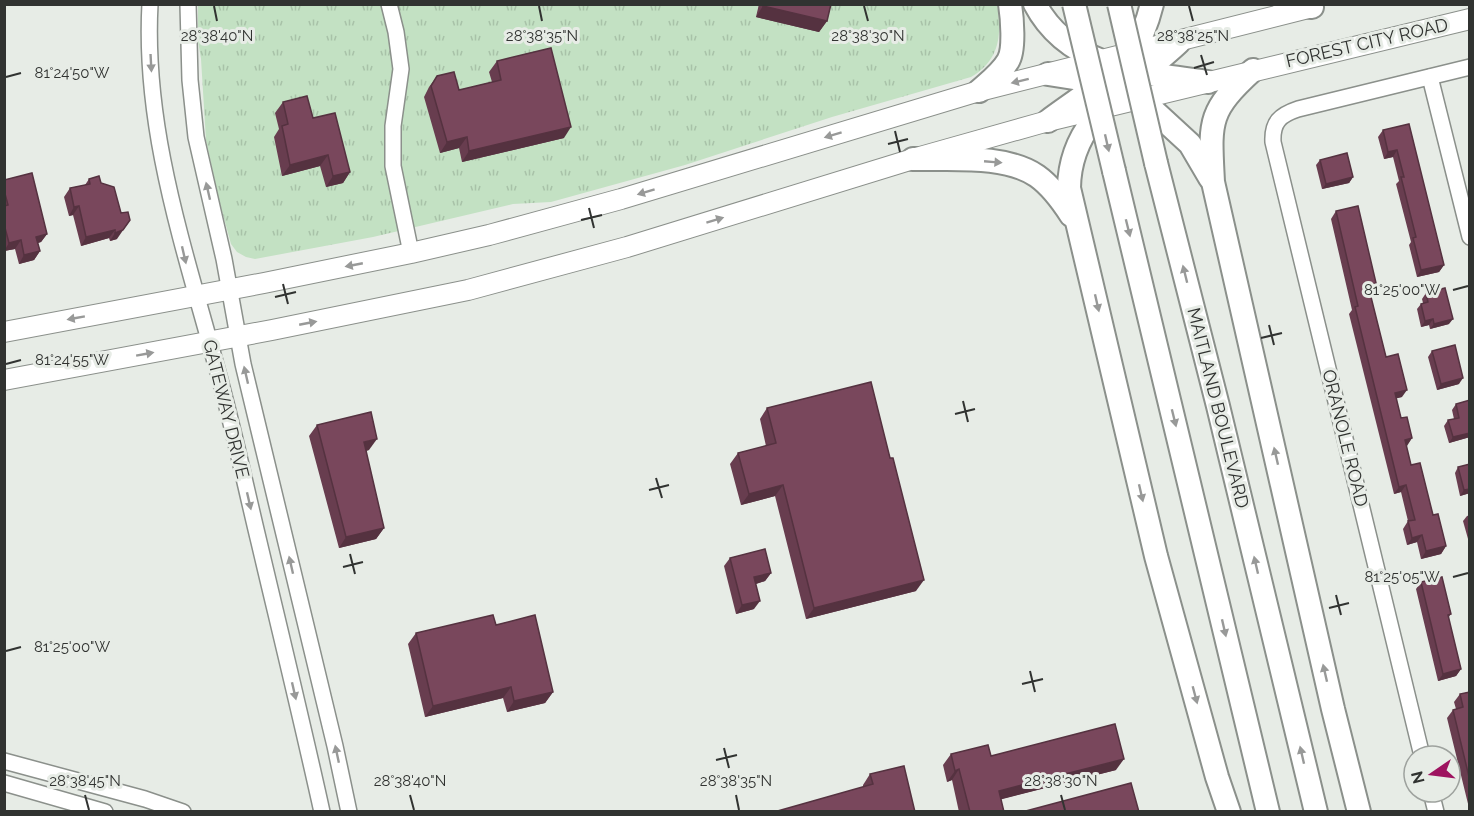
<svg xmlns="http://www.w3.org/2000/svg" width="1474" height="816" font-family="Raleway,sans-serif">
<style>
.grass{fill:url(#grass-tufts)}
.lines{fill:none;stroke-linecap:round;stroke-linejoin:round}
.minor-casing{stroke:#8b908b;stroke-width:18}
.major-casing{stroke:#8b908b;stroke-width:22}
.highway-casing{stroke:#8b908b;stroke-width:26}
.minor{stroke:#fff;stroke-width:15}
.major{stroke:#fff;stroke-width:20}
.highway{stroke:#fff;stroke-width:22}
.highway-bridge-casing{stroke:#8b908b;stroke-width:26;stroke-linecap:butt}
.highway-bridge{stroke:#fff;stroke-width:22}
.wall{fill:#683d4f}
.shaded-wall{fill:#553240}
.building{fill:#79475c;stroke:#553240;stroke-width:1.5}
.oneway{fill:#989998}
.ticks{fill:none;stroke:#313331;stroke-width:2}
.labels{text-anchor:middle;stroke-width:6;stroke-linejoin:round;paint-order:stroke}
.street-label{font-size:18px;fill:#313331;stroke:#e7ece6}
.ticks-label{font-size:15px;text-anchor:middle;fill:#313331;stroke:#e7ece6;stroke-width:6;stroke-linejoin:round;paint-order:stroke}
</style>
<defs>
<pattern id="grass-tufts" width="24" height="20" patternUnits="userSpaceOnUse" patternTransform="scale(1.5)"><rect width="24" height="20" fill="#c3e1c3"/><path d="M3 7l-1-3M5 7V3M7 7l1-3M15 17l-1-3M17 17v-4M19 17l1-3" fill="none" stroke="#a8c2a8"/></pattern>
</defs>
<rect width="100%" height="100%" fill="#e7ece6"/>
<!-- grass -->
<path class="grass" d="M198,4H997C1002,35 1000,60 971,77L832,117L685,165L551,202L513,204L373,237L255,259L246,257L237,252L231,244L219,200L206,140L201,59L198,41Z"/>
<g class="lines">
<!-- minor casing -->
<g class="minor-casing">
<g id="minor">
<path d="M150,4C143,130 185,250 217,369C233,426 245,484 259,542C280,631 302,721 322,812"/>
<polyline points="188,4 190,80 196,137 224,259 243,364 335,746 349,812"/>
<polyline points="389,4 396,32 401,69 393,126 393,166 411,253"/>
<polyline points="1430,77 1470,237"/>
<path d="M1422,756L1273,142C1272,122 1280,115 1298,109L1470,67"/>
<polyline points="4,761 145,799 183,812"/>
<polyline points="4,783 105,812"/>
<polyline points="1431,792 1436,812"/>
</g>
</g>
<!-- major casing -->
<g class="major-casing">
<g id="major">
<polyline points="4,332 264,283 411,253 489,235 621,199 979,91 1308,8"/>
<polyline points="4,380 272,330 468,290 627,247 913,159 1048,121 1470,19"/>
</g>
</g>
<!-- highway casing -->
<g class="highway-casing">
<g id="highway">
<path d="M1035,4C1069,69 1144,73 1208,82"/>
<polyline points="1284,4 1312,7"/>
<path d="M1179,42C1133,86 1070,115 1069,188L1156,556L1217,777L1229,812"/>
<path d="M1253,70C1207,112 1210,122 1213,182L1333,709L1359,812"/>
<polyline points="1048,74 1099,82 1140,98 1190,144 1210,178"/>
<path d="M979,91C989,82 1001,73 1008,61C1015,50 1012,17 1010,4"/>
<path d="M1048,121C1073,102 1114,77 1132,52C1141,39 1148,20 1152,4"/>
<path d="M913,159C951,160 1005,154 1037,176C1051,186 1062,201 1071,215"/>
<polyline points="1156,163 1218,406 1316,812"/>
<polyline points="1114,171 1268,812"/>
</g>
</g>
<!-- minor -->
<use href="#minor" class="minor"/>
<!-- major -->
<use href="#major" class="major"/>
<!-- highway -->
<use href="#highway" class="highway"/>
<!-- highway-bridge casing -->
<g class="highway-bridge-casing">
<g id="highway-bridge">
<polyline points="1074,4 1114,171"/>
<polyline points="1119,4 1156,163"/>
</g>
</g>
<!-- highway-bridge -->
<use href="#highway-bridge" class="highway-bridge"/>
</g>
<!-- wall -->
<g class="wall">
<polygon points="759,4 831,4 827,21 819,32 756,17"/>
<polygon points="497,61 564,138 462,162 459,148 440,153 424,97 429,87 437,76 459,90 492,82 489,72"/>
<polygon points="283,102 313,118 350,172 343,183 326,187 320,166 282,176 274,137 279,129 275,113"/>
<polygon points="1409,124 1444,265 1439,272 1417,277 1409,245 1411,242 1396,184 1399,181 1393,157 1384,159 1378,137 1383,130"/>
<polygon points="1320,160 1353,177 1349,183 1322,189 1316,165"/>
<polygon points="99,176 117,239 110,241 109,238 81,246 73,215 69,216 64,197 70,188 85,185 89,179"/>
<polygon points="4,180 47,234 41,242 38,243 40,251 34,260 19,264 15,249 4,251"/>
<polygon points="1336,211 1371,291 1369,291 1386,357 1402,397 1396,398 1401,418 1412,438 1406,446 1411,465 1433,515 1446,546 1441,554 1421,559 1417,542 1407,545 1403,529 1408,521 1401,492 1394,494 1349,314 1352,310 1331,219"/>
<polygon points="1426,293 1449,324 1430,329 1429,325 1421,327 1417,309 1421,304 1423,303 1422,299"/>
<polygon points="1432,351 1459,384 1437,390 1428,357"/>
<polygon points="1456,404 1470,437 1449,443 1444,426 1448,420 1454,419 1452,410"/>
<polygon points="767,408 916,591 806,619 775,496 741,505 730,464 738,453 766,446 760,419"/>
<polygon points="317,425 369,450 366,451 384,528 376,539 339,548 309,436"/>
<polygon points="1458,467 1470,493 1460,496 1455,473"/>
<polygon points="1470,515 1470,546 1463,521 1467,516"/>
<polygon points="730,558 771,573 765,581 756,584 754,609 736,614 724,566"/>
<polygon points="1421,582 1451,614 1448,618 1461,669 1456,676 1438,681 1416,589"/>
<polygon points="496,625 553,692 545,703 507,712 503,698 425,717 408,644 416,633"/>
<polygon points="1470,692 1470,812 1447,718 1453,710 1456,709 1454,702 1460,694"/>
<polygon points="951,754 991,756 1116,770 1001,799 1004,812 959,812 952,780 947,782 943,765"/>
<polygon points="870,774 915,812 863,787 863,785"/>
</g>
<!-- shaded-wall -->
<g class="shaded-wall">
<polygon points="763,6 827,21 819,32 756,17"/>
<polygon points="571,127 564,138 462,162 469,151"/>
<polygon points="467,137 459,148 440,153 447,142"/>
<polygon points="1397,150 1393,157 1384,159 1388,152"/>
<polygon points="328,155 320,166 282,176 290,165"/>
<polygon points="350,172 343,183 326,187 333,176"/>
<polygon points="1353,177 1349,183 1322,189 1326,184"/>
<polygon points="79,206 73,215 69,216 74,207"/>
<polygon points="130,220 117,239 110,241 115,233"/>
<polygon points="115,230 109,238 81,246 86,237"/>
<polygon points="47,234 41,242 30,245 36,237"/>
<polygon points="21,240 15,249 4,251 9,243"/>
<polygon points="40,251 34,260 19,264 24,255"/>
<polygon points="1444,265 1439,272 1417,277 1421,270"/>
<polygon points="1376,283 1371,291 1363,293 1368,285"/>
<polygon points="1433,319 1429,325 1421,327 1425,321"/>
<polygon points="1453,319 1449,324 1430,329 1434,324"/>
<polygon points="1463,378 1459,384 1437,390 1441,384"/>
<polygon points="1407,390 1402,397 1390,400 1395,393"/>
<polygon points="1470,433 1470,437 1449,443 1453,437"/>
<polygon points="1412,438 1407,446 1400,448 1405,440"/>
<polygon points="377,439 369,450 356,453 364,442"/>
<polygon points="783,485 775,496 741,505 749,494"/>
<polygon points="1406,485 1401,492 1394,494 1399,487"/>
<polygon points="1470,489 1470,493 1460,496 1464,490"/>
<polygon points="384,528 376,539 339,548 346,537"/>
<polygon points="1422,535 1417,542 1407,545 1412,538"/>
<polygon points="1446,546 1441,554 1421,559 1426,551"/>
<polygon points="771,573 765,581 749,586 754,577"/>
<polygon points="924,580 916,591 806,619 814,608"/>
<polygon points="760,601 754,609 736,614 742,605"/>
<polygon points="1461,669 1456,676 1438,681 1443,674"/>
<polygon points="511,687 503,698 425,717 433,706"/>
<polygon points="553,692 545,703 507,712 514,701"/>
<polygon points="1124,759 1116,770 991,802 999,791"/>
<polygon points="959,769 952,780 947,782 955,771"/>
</g>
<!-- building -->
<g class="building">
<polygon points="764,4 831,4 827,21 763,6"/>
<polygon points="551,48 571,127 469,151 467,137 447,142 431,86 437,76 454,72 459,90 501,80 497,61"/>
<polygon points="307,96 313,118 335,113 350,172 333,176 328,155 290,165 282,126 288,124 283,102"/>
<polygon points="1409,124 1444,265 1421,270 1413,238 1416,237 1401,177 1404,177 1397,150 1388,152 1383,130"/>
<polygon points="1347,153 1353,177 1326,184 1320,160"/>
<polygon points="32,173 47,234 36,237 40,251 24,255 21,240 9,243 4,224 4,206 8,205 4,190 4,180"/>
<polygon points="99,176 101,183 114,187 121,213 128,212 130,220 123,230 115,233 115,230 86,237 79,206 74,207 70,188 90,184 89,179"/>
<polygon points="1358,206 1376,283 1368,285 1386,357 1398,354 1407,390 1395,393 1401,418 1407,417 1412,438 1405,440 1411,465 1420,463 1433,515 1438,514 1446,546 1426,551 1422,535 1412,538 1408,521 1415,520 1406,485 1399,487 1355,307 1358,306 1336,211"/>
<polygon points="1445,288 1453,319 1434,324 1433,319 1425,321 1421,304 1428,302 1426,293"/>
<polygon points="1455,345 1463,378 1441,384 1432,351"/>
<polygon points="871,382 890,458 893,458 924,580 814,608 783,485 749,494 738,453 776,443 767,408"/>
<polygon points="1470,400 1470,433 1453,437 1448,420 1459,418 1456,404"/>
<polygon points="371,412 377,439 364,442 384,528 346,537 317,425"/>
<polygon points="1470,464 1470,489 1464,490 1458,467"/>
<polygon points="765,549 771,573 754,577 760,601 742,605 730,558"/>
<polygon points="1442,577 1451,614 1448,615 1461,669 1443,674 1421,582"/>
<polygon points="493,615 496,625 535,615 553,692 514,701 511,687 433,706 416,633"/>
<polygon points="1470,692 1470,781 1453,710 1463,707 1460,694"/>
<polygon points="1115,724 1124,759 999,791 1004,812 970,812 959,769 955,771 951,754 988,745 991,756"/>
<polygon points="904,766 915,812 774,812 873,784 870,774"/>
<polygon points="1131,783 1139,812 1022,812"/>
</g>
<!-- one-way arrows -->
<defs><path id="oneway-solid" d="M-6-.8H1V-3.2L6.5 0L1 3.2V.8H-6Z" transform="scale(1.5)"/></defs>
<g class="oneway">
<use href="#oneway-solid" transform="translate(151 63) rotate(87)"/>
<use href="#oneway-solid" transform="translate(1020 81) rotate(166)"/>
<use href="#oneway-solid" transform="translate(833 135) rotate(163)"/>
<use href="#oneway-solid" transform="translate(1107 143) rotate(77)"/>
<use href="#oneway-solid" transform="translate(993 162) rotate(5)"/>
<use href="#oneway-solid" transform="translate(208 191) rotate(-103)"/>
<use href="#oneway-solid" transform="translate(646 192) rotate(163)"/>
<use href="#oneway-solid" transform="translate(715 220) rotate(-17)"/>
<use href="#oneway-solid" transform="translate(1128 228) rotate(76)"/>
<use href="#oneway-solid" transform="translate(184 255) rotate(77)"/>
<use href="#oneway-solid" transform="translate(354 265) rotate(169)"/>
<use href="#oneway-solid" transform="translate(1185 274) rotate(-104)"/>
<use href="#oneway-solid" transform="translate(1097 303) rotate(77)"/>
<use href="#oneway-solid" transform="translate(76 318) rotate(170)"/>
<use href="#oneway-solid" transform="translate(308 323) rotate(-11)"/>
<use href="#oneway-solid" transform="translate(145 354) rotate(-10)"/>
<use href="#oneway-solid" transform="translate(246 375) rotate(-103)"/>
<use href="#oneway-solid" transform="translate(1174 418) rotate(76)"/>
<use href="#oneway-solid" transform="translate(1276 456) rotate(-103)"/>
<use href="#oneway-solid" transform="translate(1141 493) rotate(77)"/>
<use href="#oneway-solid" transform="translate(249 501) rotate(77)"/>
<use href="#oneway-solid" transform="translate(291 565) rotate(-103)"/>
<use href="#oneway-solid" transform="translate(1256 565) rotate(-103)"/>
<use href="#oneway-solid" transform="translate(1224 628) rotate(77)"/>
<use href="#oneway-solid" transform="translate(1325 673) rotate(-103)"/>
<use href="#oneway-solid" transform="translate(294 691) rotate(77)"/>
<use href="#oneway-solid" transform="translate(1195 695) rotate(75)"/>
<use href="#oneway-solid" transform="translate(337 754) rotate(-102)"/>
<use href="#oneway-solid" transform="translate(1302 755) rotate(-103)"/>
</g>
<!-- ticks -->
<path class="ticks" d="M214,6L217,21M539,6L542,21M864,6L868,21M1189,6L1193,21M1201,55L1207,75M1194,68L1214,62M6,77L21,73M895,131L900,152M888,144L908,139M589,208L594,228M581,220L602,215M283,284L288,304M1453,290L1468,286M275,297L296,292M1269,325L1274,345M1261,338L1282,333M6,364L21,360M963,401L968,422M955,414L975,409M656,478L662,498M649,490L669,485M350,554L355,574M343,567L363,562M1453,577L1468,573M1336,595L1341,615M1329,608L1349,603M6,651L21,647M1030,671L1035,692M1022,684L1043,679M724,748L729,768M716,760L737,755M85,795L89,810M410,795L414,810M736,795L739,810M1061,795L1065,810"/>
<g class="labels">
<!-- street labels -->
<g class="street-label">
<text transform="translate(1367 43) rotate(-13)" y="6">FOREST CITY ROAD</text>
<text transform="translate(1218 408) rotate(76)" y="6">MAITLAND BOULEVARD</text>
<text transform="translate(226 409) rotate(76)" y="6">GATEWAY DRIVE</text>
<text transform="translate(1345 438) rotate(76)" y="6">ORANOLE ROAD</text>
</g>
</g>
<g class="ticks-label">
<text x="217" y="41">28°38'40"N</text>
<text x="542" y="41">28°38'35"N</text>
<text x="868" y="41">28°38'30"N</text>
<text x="1193" y="41">28°38'25"N</text>
<text x="72" y="78">81°24'50"W</text>
<text x="1402" y="295">81°25'00"W</text>
<text x="72" y="365">81°24'55"W</text>
<text x="1402" y="582">81°25'05"W</text>
<text x="72" y="652">81°25'00"W</text>
<text x="85" y="786">28°38'45"N</text>
<text x="410" y="786">28°38'40"N</text>
<text x="736" y="786">28°38'35"N</text>
<text x="1061" y="786">28°38'30"N</text>
</g>
<!-- border -->
<rect width="1474" height="816" fill="none" stroke="#313331" stroke-width="12"/>
<!-- north arrow -->
<g transform="translate(1432 774) rotate(256)"><circle r="28" fill="#e7ece6" stroke="#9ea29e" stroke-width="1.5"/>
<path d="M0-4.5L10 22L0 15L-10 22Z" fill="#9e1360"/>
<text y="-9" font-size="16" font-weight="bold" text-anchor="middle" fill="#313331">N</text>
</g>
</svg>
